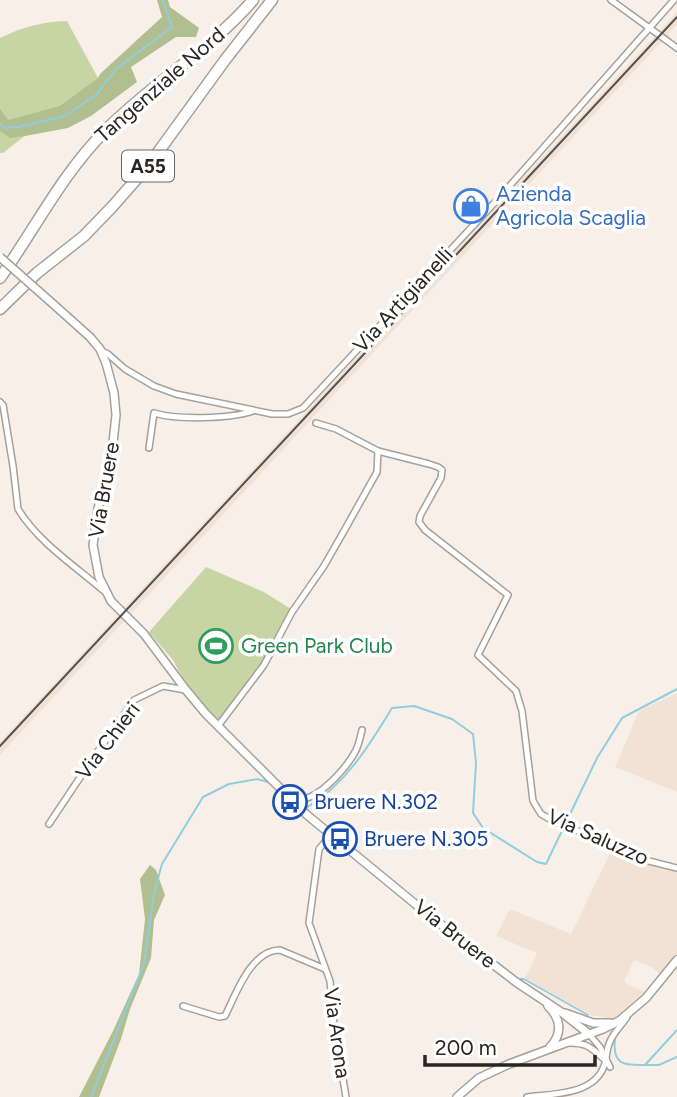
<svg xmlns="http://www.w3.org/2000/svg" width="677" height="1097" font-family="Figtree,sans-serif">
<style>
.built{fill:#f1e2d5}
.green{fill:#c7d5a5}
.forest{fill:#b1be8f}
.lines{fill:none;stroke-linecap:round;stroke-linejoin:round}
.stream{stroke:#90cedd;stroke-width:2}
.minor-casing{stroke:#a7a099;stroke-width:8}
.tertiary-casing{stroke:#a7a099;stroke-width:10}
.motorway-casing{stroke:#a7a099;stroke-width:13}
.minor{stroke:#fff;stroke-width:5}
.tertiary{stroke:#fff;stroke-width:7}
.motorway{stroke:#fff;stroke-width:10}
.rail{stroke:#56524e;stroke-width:2}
.tertiary-bridge-casing{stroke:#a7a099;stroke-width:10;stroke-linecap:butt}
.tertiary-bridge{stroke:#fff;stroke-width:7}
.labels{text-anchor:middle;stroke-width:7;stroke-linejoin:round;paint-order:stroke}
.shield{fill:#fff;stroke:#686664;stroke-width:2}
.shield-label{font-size:19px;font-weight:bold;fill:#282522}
.street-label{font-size:21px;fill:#282522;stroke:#fff}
.shop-label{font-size:21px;fill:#366cbe;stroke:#fff;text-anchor:start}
.leisure-label{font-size:21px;fill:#27864d;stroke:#fff;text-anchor:start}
.transit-label{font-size:21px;fill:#164399;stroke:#fff;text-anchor:start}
</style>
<rect width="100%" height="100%" fill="#f8f0e8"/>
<!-- built -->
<g class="built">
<polygon points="677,12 677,25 0,755 0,742"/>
<polygon points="677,693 677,792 615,767 639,711"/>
<polygon points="612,849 637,861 677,871 677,953 660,974 651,967 634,960 624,982 645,992 613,1019 591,1015 525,978 537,953 496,936 510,909 571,934"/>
</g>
<!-- green -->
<g class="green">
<path d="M67,21L98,78L3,153H0V38C23,27 40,22 67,21Z"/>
<polygon points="206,567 264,592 291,609 261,665 221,720 199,710 173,660 149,632"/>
</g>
<!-- forest -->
<g class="forest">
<polygon points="157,0 168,0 170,7 199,28 196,37 176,37 131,67 137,82 91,116 68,128 25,136 10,138 0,131 0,109 8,120 60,106 98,78 100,74 162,17"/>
<polygon points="150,865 156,870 165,895 154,920 151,958 130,1009 121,1039 99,1097 79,1097 113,1031 139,974 145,919 140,879"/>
</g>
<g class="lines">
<!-- stream -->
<g class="stream">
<polyline points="0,123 4,128 19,127 65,116 96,95 116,69 172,27 163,0"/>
<polyline points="276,789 289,806 297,811"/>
<path d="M306,808C345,785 369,746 392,708L414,706L452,719L473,734L476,763L473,813L483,828L537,862L546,864L597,758L622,718L677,689"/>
<polyline points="518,979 524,979 588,1015"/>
<path d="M615,1038C612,1065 623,1065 645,1065L677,1030"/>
<polyline points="645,1065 659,1065 677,1057"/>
<polyline points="91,1097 144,964 154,893 162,864 203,797 229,784 257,779 268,782 272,785"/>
</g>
<!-- minor casing -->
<g class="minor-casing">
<g id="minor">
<polyline points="611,0 677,48"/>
<polyline points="100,350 108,354 125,369 154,386 176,394 272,414 288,414 303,408 498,199 674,0"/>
<path d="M0,402L3,405L13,466L18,509C38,542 75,566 104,591"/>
<polyline points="316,423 336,429 378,451 429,464 438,467 442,470 441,478 420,516 419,522 425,530 508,595 478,655 516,691 522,711 533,801 541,814 555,822 609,843 637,858 677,868"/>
<path d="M149,448L154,413C177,420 230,419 253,411"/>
<polyline points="218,726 264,665 292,612 324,566 344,531 377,472 378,451"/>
<path d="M293,801C299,800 305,799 310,797C326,790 347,767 355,752C359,745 360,738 362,730"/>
<polyline points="49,824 91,761 134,700 163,686 186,690"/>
<polyline points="331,835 319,849 309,923 330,981 334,1025 346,1097"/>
<path d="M183,1006L219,1017L225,1016C236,994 251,950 280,950L325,969"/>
<polyline points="589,1034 600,1047 610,1067"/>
<path d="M569,1043C589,1043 591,1048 605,1060"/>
<path d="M527,1097C552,1094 594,1095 604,1066C607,1059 606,1051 609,1044C612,1034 621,1026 627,1017"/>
</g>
</g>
<!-- tertiary casing -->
<g class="tertiary-casing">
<g id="tertiary">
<polyline points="52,303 90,337 100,349 106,363 114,393 116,415 113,443 98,509 93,545 99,577 111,601 144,634 186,690 206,714 307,815 425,912 516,982 561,1012 589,1034"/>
<path d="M548,1006C561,1019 563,1033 550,1047"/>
<polyline points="565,1013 593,1023 610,1023"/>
<polyline points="457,1097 479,1078 509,1064 603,1029 619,1021 646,998 677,960"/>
</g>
</g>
<!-- motorway casing -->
<g class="motorway-casing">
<g id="motorway">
<path d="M0,278C35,229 62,174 105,131C151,84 210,50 253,0"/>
<polyline points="0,309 37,273 84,236 112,207 148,166 225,60 272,0"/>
</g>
</g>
<!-- minor -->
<use href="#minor" class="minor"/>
<!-- tertiary -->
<use href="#tertiary" class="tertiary"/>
<!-- motorway -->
<use href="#motorway" class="motorway"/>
<!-- rail -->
<polyline class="rail" points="0,746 677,17"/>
<!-- tertiary-bridge casing -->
<g class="tertiary-bridge-casing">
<polyline id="tertiary-bridge" points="0,257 52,303"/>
</g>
<!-- tertiary-bridge -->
<use href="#tertiary-bridge" class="tertiary-bridge"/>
</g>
<!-- icons -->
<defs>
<g id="shop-ring" transform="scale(1.75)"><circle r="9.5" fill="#fff" stroke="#3f7fe0" stroke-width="1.5"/><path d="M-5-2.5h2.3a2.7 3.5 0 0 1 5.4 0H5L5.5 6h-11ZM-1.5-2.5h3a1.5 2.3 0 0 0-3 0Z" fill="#3f7fe0"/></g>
<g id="stadium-ring" transform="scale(1.75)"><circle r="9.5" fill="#fff" stroke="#2e9e5b" stroke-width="1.5"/><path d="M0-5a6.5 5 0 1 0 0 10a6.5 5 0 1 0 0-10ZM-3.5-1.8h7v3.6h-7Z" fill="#2e9e5b"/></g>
<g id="bus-ring" transform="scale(1.75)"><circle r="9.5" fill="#fff" stroke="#1a4fb4" stroke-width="1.5"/><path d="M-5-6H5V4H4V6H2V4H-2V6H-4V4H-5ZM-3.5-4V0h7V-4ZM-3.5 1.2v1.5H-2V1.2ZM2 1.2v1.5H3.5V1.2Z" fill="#1a4fb4"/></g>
</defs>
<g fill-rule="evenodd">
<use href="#shop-ring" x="471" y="206"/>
<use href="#stadium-ring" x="216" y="646"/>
<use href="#bus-ring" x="290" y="802"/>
<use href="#bus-ring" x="340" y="839"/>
</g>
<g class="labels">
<!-- shield labels -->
<rect class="shield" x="122" y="150.5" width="52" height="31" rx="5"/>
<g class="shield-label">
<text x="148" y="173">A55</text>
</g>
<!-- street labels -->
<g class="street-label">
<text transform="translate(160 85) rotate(-41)" y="7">Tangenziale Nord</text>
<text transform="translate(403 300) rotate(-47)" y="7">Via Artigianelli</text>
<text transform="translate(104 490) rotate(-80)" y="7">Via Bruere</text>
<text transform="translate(108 741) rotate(-53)" y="7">Via Chieri</text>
<text transform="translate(598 837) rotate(24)" y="7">Via Saluzzo</text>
<text transform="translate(455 934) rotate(38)" y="7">Via Bruere</text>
<text transform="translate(337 1033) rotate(82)" y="7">Via Arona</text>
</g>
<!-- shop labels -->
<g class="shop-label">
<text x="496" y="201">Azienda<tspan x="496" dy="24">Agricola Scaglia</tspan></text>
</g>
<!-- leisure labels -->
<g class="leisure-label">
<text x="241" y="653">Green Park Club</text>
</g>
<!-- transit labels -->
<g class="transit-label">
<text x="314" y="809">Bruere N.302</text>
<text x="364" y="846">Bruere N.305</text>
</g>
</g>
<!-- scale -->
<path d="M425 1055v10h170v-10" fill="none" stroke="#282522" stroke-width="3.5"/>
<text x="435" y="1055" font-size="21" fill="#282522" stroke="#ffffff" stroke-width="5" paint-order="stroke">200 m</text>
</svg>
